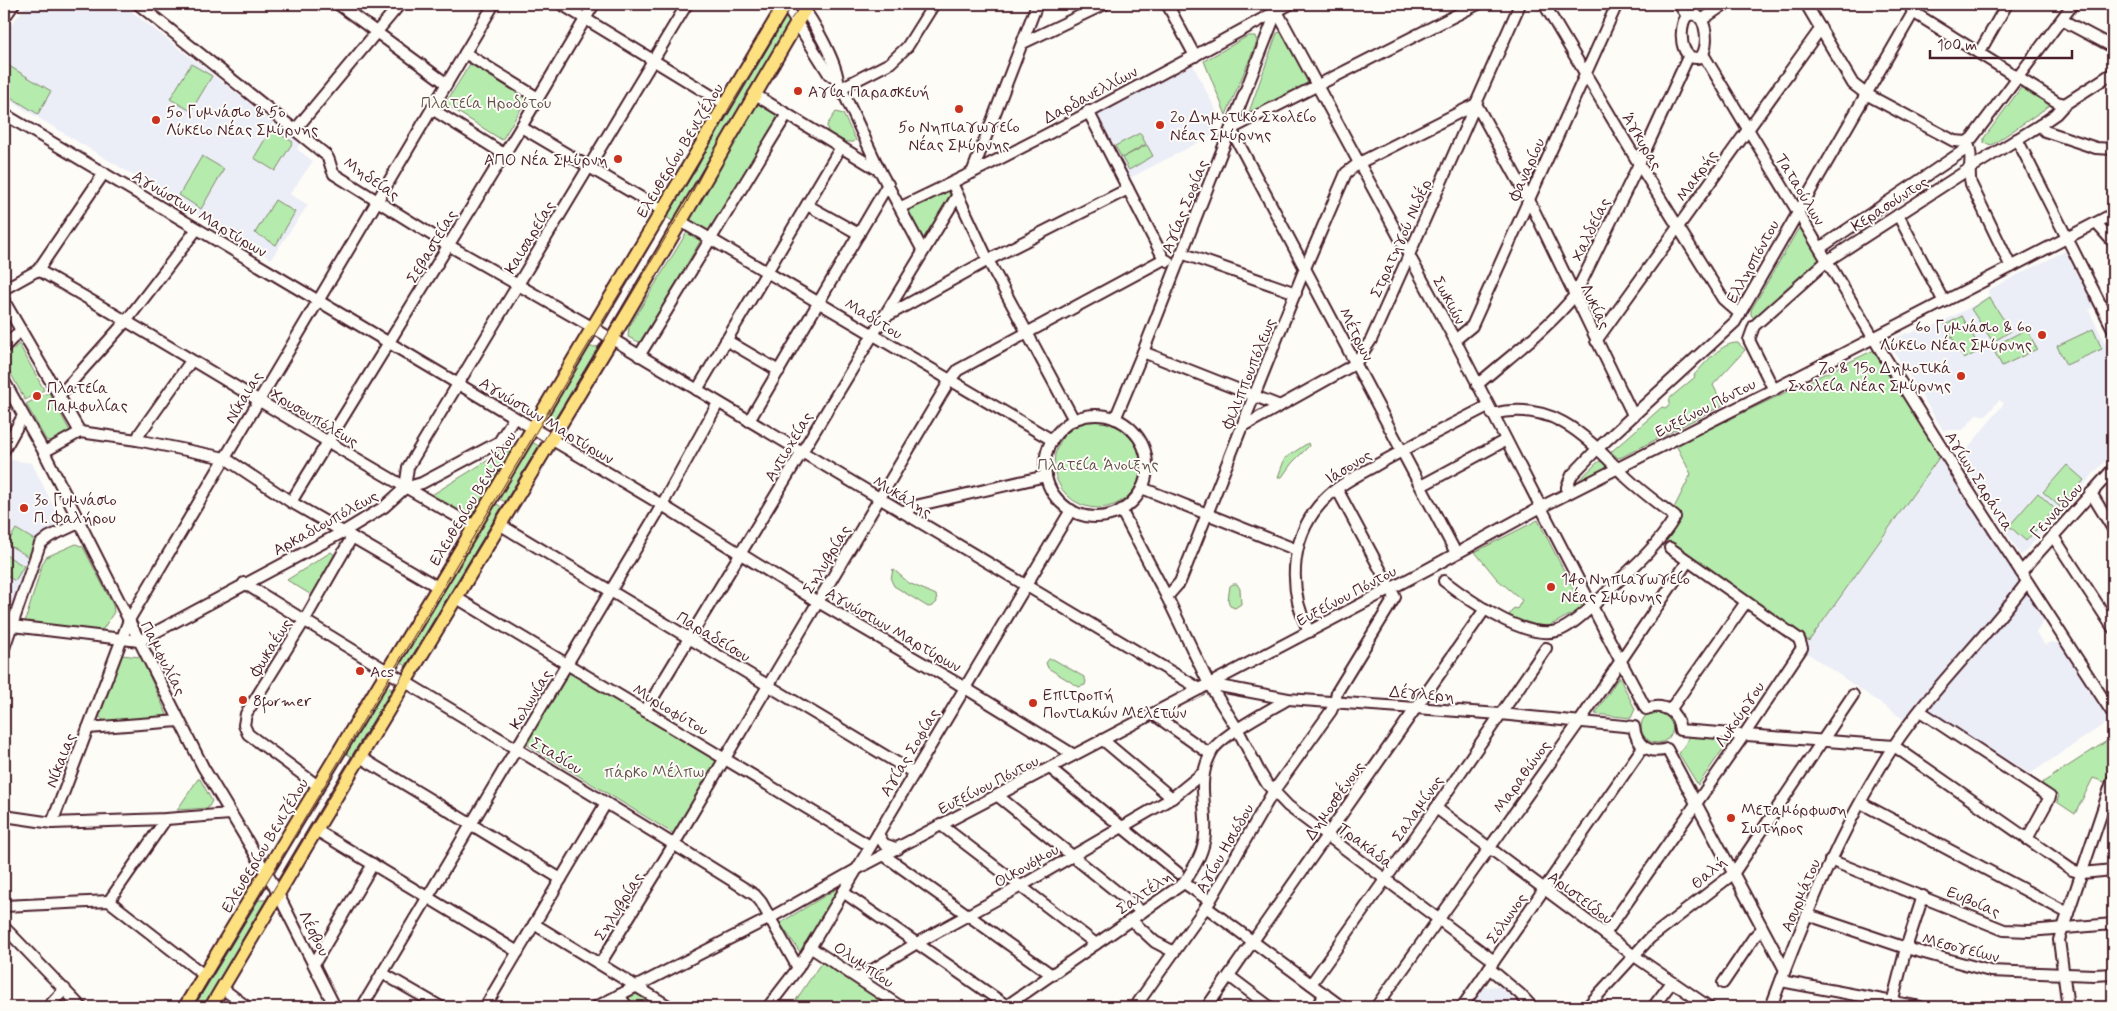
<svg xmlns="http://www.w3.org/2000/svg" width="2117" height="1011" font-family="Mynerve,sans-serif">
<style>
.built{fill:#eceef7}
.green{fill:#b5ebad;stroke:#80856c}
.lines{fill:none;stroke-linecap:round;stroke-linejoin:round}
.minor-casing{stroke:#4a1f2b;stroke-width:14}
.major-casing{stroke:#4a1f2b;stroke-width:16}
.minor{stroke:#fdfcf7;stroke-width:10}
.major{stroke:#fde080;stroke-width:12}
.tram{stroke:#4a1f2b;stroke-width:1}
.poi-dot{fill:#c8321e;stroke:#fdfcf7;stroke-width:2}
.labels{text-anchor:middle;stroke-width:4;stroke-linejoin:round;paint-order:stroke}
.poi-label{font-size:16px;fill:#4a1f2b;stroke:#fdfcf7;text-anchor:start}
.street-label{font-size:16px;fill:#4a1f2b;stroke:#fdfcf7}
.park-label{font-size:16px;fill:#65524c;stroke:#fdfcf7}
</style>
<rect width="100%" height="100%" fill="#fdfcf7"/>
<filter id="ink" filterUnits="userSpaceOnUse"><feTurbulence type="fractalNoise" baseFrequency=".02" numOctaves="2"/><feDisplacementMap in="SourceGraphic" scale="10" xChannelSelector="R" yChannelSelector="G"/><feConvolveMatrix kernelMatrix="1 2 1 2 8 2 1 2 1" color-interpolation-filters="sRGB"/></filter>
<g filter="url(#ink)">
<!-- built -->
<g class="built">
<polygon points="27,4 122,4 300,143 297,149 313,161 290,194 308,205 271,259 4,97 4,71 10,60 4,55 4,34"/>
<polygon points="1193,65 1219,116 1213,135 1130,178 1098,115"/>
<polygon points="2065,251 2094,307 2089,310 2113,360 2113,452 2021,556 1964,464 1966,460 1961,457 2004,403 1999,400 1986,416 1977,414 1963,430 1943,430 1888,342 1906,333 1910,334 1917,330 1920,333 1967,309 1989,296 1988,290"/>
<polygon points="1940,456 2022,582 1906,721 1803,650"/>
<polygon points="11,460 32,463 66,532 35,550 11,615 4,614 4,470"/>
<polygon points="2026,589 2042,614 2043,622 2036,633 2045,645 2050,642 2057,643 2063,646 2112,719 2030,774 1927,709"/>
<polygon points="1500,986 1521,1007 1470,1007 1484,987"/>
</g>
<!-- green -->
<g class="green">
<path d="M783,11L792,22L791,24C747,87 715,156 676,223L661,214Z"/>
<polygon points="1281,32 1289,35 1313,85 1251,114 1249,112 1277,33"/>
<polygon points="1248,36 1255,36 1257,42 1226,115 1204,61"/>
<polygon points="191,64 212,76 191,111 170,99"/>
<polygon points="470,64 527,99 502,140 445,104"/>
<polygon points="9,66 51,91 38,114 4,93 4,75"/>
<polygon points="2023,85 2051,102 2049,106 1992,145 1984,143 1984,138"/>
<polygon points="754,99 780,115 709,232 685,220"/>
<polygon points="836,112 843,114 856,140 854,142 846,142 828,132 827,125"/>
<polygon points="271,129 293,142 275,171 254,158"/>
<polygon points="1140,133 1146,144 1122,158 1115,146"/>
<polygon points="1147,145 1153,156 1129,170 1122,158"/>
<polygon points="202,156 224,169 201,209 179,195"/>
<polygon points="952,183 957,196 923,251 901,207"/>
<polygon points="275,200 295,212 276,245 255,233"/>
<polygon points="1800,226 1802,226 1821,261 1755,319 1751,315 1751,310"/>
<polygon points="687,232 701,240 641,343 628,337 629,327"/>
<polygon points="1989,297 2011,331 1993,342 1971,309"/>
<polygon points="1962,316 1981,350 1964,359 1945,325"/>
<polygon points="2027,329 2037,349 2002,366 1992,347"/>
<polygon points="2093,329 2102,349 2066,365 2057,346"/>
<path d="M1738,343L1745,350L1713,385L1723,405L1622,457L1618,458L1611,452L1662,407L1665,408L1669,405L1670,398L1695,377L1694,375C1705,364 1721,342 1738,343Z"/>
<polygon points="19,344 44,390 25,400 4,361 4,357"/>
<polygon points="602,346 554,424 543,417 584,348"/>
<polygon points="1874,350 1940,456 1809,641 1666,540 1680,516 1673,510 1691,474 1676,445"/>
<polygon points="49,392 71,433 54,442 46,440 26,404"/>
<circle cx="1098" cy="464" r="44"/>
<polygon points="527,439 542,448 509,504 494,496"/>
<polygon points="1308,443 1309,446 1292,463 1282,477 1278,477 1285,458"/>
<polygon points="511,446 515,447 472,520 430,496"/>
<polygon points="1602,461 1607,464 1605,468 1577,482 1598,462"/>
<polygon points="2067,465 2084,480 2060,507 2043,492"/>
<polygon points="2038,493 2055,509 2026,541 2009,526"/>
<polygon points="492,501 505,509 409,669 397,658"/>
<polygon points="1538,520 1583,608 1547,627 1522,622 1509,615 1514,608 1517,609 1522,600 1497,579 1475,552"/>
<polygon points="16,529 38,542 29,557 7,544"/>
<polygon points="76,544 83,547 113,605 114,612 103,629 96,631 25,622 42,565 46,557"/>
<polygon points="331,552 336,556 313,596 287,580"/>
<polygon points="4,554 24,566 15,581 4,574"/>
<polygon points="893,569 909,583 936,595 937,602 933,606 928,607 894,586 891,580"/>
<polygon points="1233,584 1237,584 1240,589 1241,604 1235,608 1230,606 1228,600 1230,586"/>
<polygon points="121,655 141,657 168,717 106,723 99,716"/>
<polygon points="1049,659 1053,659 1084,677 1086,681 1085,685 1079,687 1048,668 1046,663"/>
<polygon points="572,669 720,759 674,834 526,744"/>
<polygon points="1619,677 1635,709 1631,718 1595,714"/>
<polygon points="382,684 395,691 355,759 342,751"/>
<circle cx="1657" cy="727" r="16"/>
<polygon points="1690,736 1725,739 1728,742 1698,785 1679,754"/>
<polygon points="2113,737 2113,767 2107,783 2093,778 2075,814 2057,802 2059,796 2043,786 2042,783"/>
<polygon points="198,779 200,779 212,801 208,808 177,810"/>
<polygon points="841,886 800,952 780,923"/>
<polygon points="253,900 270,900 207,1007 189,1007"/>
<polygon points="823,960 895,1007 800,1007 794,1003"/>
<polygon points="640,993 647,997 641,1007 635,1007 626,998"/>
</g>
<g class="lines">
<!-- minor casing -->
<g class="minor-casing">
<g id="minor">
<path d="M138,4L326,155C331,161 330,168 334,174L448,245L597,330L1200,689"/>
<polyline points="338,4 447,84"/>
<polyline points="561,4 725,104"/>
<polyline points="785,4 829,74 838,81 880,171 923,251"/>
<path d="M800,4C813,20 836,61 838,81"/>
<polyline points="1167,4 1195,56"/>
<path d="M1273,4C1334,117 1396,229 1456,342C1519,464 1581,587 1646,709C1664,702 1678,712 1680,730L1894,746"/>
<polyline points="1544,4 1639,164 1723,299 1740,314"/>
<polyline points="1679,4 1687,16"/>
<polyline points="1806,4 1853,84 1866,94 1954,141 1967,142"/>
<polyline points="1909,4 1913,12 2057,102 2065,104"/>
<path d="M1693,14C1708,17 1709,47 1701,57C1679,64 1678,26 1687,16Z"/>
<polyline points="4,18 14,4"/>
<polyline points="1703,19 1725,4"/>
<polyline points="2062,20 2113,47"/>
<polyline points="1023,43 1105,4"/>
<polyline points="465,53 538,98"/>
<polyline points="1979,53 2007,4"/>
<polyline points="1703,54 1883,354 1966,487 2113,714"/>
<polyline points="841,88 890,63 907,47 934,4"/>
<polyline points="754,94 880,171"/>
<polyline points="432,109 504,154"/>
<polyline points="1088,111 1164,259 1168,261"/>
<polyline points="4,114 662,505 818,602 957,683 1074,755"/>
<polyline points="2040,125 2045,131 2096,148 2113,149"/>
<polyline points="521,127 662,210"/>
<polyline points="295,130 400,4"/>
<polyline points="2017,139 2113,329"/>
<polyline points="1967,142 1972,138 2073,4"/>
<path d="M1968,144C1974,157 1967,170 1971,184L2011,267"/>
<polyline points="972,173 1037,4"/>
<polyline points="952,183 988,260 1074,420"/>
<polyline points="807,205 859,234"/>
<path d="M901,207C1033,145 1162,73 1290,4"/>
<polyline points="1898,215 1944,302"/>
<polyline points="680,221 1052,440"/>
<polyline points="2096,223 2113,242"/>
<polyline points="1820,248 1969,147"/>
<polyline points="1181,253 1296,293"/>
<path d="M38,270C185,353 327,445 474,526"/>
<polyline points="4,289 38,270 104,173"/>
<polyline points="4,301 80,432 44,452"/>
<polyline points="883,318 988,260 1128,189"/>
<polyline points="726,340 779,371"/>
<polyline points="1455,340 1472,326 1617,4"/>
<polyline points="1596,341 1821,28"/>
<polyline points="4,347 21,330"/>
<polyline points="1143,352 1280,406"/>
<polyline points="639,356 787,114"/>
<polyline points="4,381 44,452 203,767 272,882 335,1007"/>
<path d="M1477,385C1510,356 1548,329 1575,295L1639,164L1688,57"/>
<polyline points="697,390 841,147"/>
<polyline points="1774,390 1749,340 1754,326 1827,261 1969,169 2040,125 2056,114 2065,104 2113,73"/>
<polyline points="59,396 127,320 197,229"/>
<circle cx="1096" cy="466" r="51"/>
<polyline points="1115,419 1143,352 1278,8"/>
<polyline points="749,421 888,184"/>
<polyline points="1242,427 1355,364 1371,340 1409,255 1520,4"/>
<polyline points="80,432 137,440 225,458 291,502 352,537 304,621 246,714 244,725 248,734 318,786"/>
<polyline points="137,440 140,433 191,361"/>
<polyline points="4,450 23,416"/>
<polyline points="1421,486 1506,440"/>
<polyline points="405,488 408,467 687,4"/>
<polyline points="1142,488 1297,550"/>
<polyline points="2091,493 2113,529"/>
<polyline points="1567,494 1567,487 1572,475 1598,448 1735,322 1918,4"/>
<polyline points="291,502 521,127 594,4"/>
<polyline points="1121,510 1167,597 1209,684 1238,730 1258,769 1267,784 1288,806 1494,961"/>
<polyline points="902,512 915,506 1046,476"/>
<polyline points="499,524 914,773"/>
<polyline points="2053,536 2113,628"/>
<polyline points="352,537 438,587"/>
<polyline points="1456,553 1231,129 1478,4"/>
<polyline points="2021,572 2113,469"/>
<path d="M1444,581C1469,600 1524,640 1557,631C1573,627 1602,597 1614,585C1637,564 1659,544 1675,517C1659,504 1642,492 1627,478C1587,438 1555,399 1492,414"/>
<path d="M244,583C413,689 586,788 755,895L761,902L798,968"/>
<polyline points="455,597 870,846"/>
<polyline points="1167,597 1180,582 1305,268 1346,173 1359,163 1476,104 1529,200 1633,415"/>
<polyline points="4,625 139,641 343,532 384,507 405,488 422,483 499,442 514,418"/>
<path d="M1309,632C1286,586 1290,531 1329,495C1344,481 1363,473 1380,463C1416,443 1452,424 1488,406"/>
<polyline points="4,648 40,544 49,537 79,523"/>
<path d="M1209,684L1288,699L1500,714L1634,727C1636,745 1649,755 1667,749L1785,970"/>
<polyline points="1670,710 1746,602"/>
<polyline points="645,711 957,196"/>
<polyline points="1920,711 2050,797 2027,839"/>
<polyline points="1153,714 1210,754"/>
<polyline points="88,728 179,721"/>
<polyline points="1103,740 1172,798"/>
<polyline points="1894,746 2072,870 2082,873 2113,870"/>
<polyline points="360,757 561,879"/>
<polyline points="1050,768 1178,873"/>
<polyline points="998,796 1142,912"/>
<polyline points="1861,803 2068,913"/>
<polyline points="1436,808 1633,955 1709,1007"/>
<polyline points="4,816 52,823 166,819 230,814"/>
<polyline points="52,823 129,620 494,4"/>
<polyline points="941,825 1096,944"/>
<polyline points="316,830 518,952"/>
<polyline points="878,834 884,844 898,849"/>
<polyline points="885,856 1052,975"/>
<polyline points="1830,860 2004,930 2029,931 2113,924"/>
<polyline points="1184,883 1210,901"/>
<polyline points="843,892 1007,1006"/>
<polyline points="109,901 166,819"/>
<polyline points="4,906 109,901 204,975"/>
<polyline points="1206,907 1342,1007"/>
<polyline points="1808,915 1906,948 1990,971 2094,975 2113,974"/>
<polyline points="1131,920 1155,942 1174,952"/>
<polyline points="534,924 670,1007"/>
<polyline points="4,927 81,1007"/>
<polyline points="1605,934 1744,735 1802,648 1799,639 1670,548"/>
<polyline points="810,947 901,1007"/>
<polyline points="314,964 373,864"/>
<polyline points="600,964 674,844 950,380 958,370 1164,259"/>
<polyline points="1489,968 1520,994 1532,1007"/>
<polyline points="382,973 441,1007"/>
<polyline points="1229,976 1270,1007"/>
<polyline points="859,978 917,943 1021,886 1172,798 1204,772"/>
<polyline points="1781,981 1920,1007"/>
<polyline points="1723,983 1754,937 1762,929"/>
<polyline points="1311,984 1436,808 1546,648"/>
<polyline points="222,988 247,1007"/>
<polyline points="619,995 627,1007"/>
<polyline points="2067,1000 2059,940 2113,779"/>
<polyline points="48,1007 65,989"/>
<polyline points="362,1007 662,505 718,403"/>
<polyline points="485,1007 606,803"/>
<polyline points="596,1007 770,918 857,869 1428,569 1541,507 1800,376 2113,214"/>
<polyline points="768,1007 798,968 1071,510"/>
<path d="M1005,1007L1184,883C1194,867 1204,853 1205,834C1207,808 1198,787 1207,762C1209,757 1211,752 1214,748C1229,731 1268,711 1288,699"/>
<polyline points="1135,1007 1210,901 1273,792 1331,711 1335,702 1337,692 1395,597 1337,489"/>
<polyline points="1207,1007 1485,609"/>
<polyline points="1316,1007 1325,994"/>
<polyline points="1376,1007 1580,721 1688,561"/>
<polyline points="1462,1007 1643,747"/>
<polyline points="1587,1007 1650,938 1733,874 1853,695"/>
<polyline points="1653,1007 1672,982"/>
<path d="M1771,1007C1804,918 1841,827 1893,747C1932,688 1985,639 2027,582"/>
<polyline points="1891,1007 1906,948 1923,896"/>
</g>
</g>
<!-- major casing -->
<g class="major-casing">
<g id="major">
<polyline points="185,1007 452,564 785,4"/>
<polyline points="211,1007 316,830 612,339 808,4"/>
</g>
</g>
<!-- minor -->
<use href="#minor" class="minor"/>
<!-- major -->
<use href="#major" class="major"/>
<!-- tram -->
<g class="tram">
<polyline points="791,19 802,4"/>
<polyline points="192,1007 597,330 698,166 731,105 793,4"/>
<polyline points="203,1007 687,202 709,160"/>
</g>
</g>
</g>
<!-- markers -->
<g class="poi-dot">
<circle cx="798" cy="91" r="5"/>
<circle cx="959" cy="109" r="5"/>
<circle cx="156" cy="120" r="5"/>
<circle cx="1160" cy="125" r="5"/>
<circle cx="618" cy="159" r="5"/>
<circle cx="2042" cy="335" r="5"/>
<circle cx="1961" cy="376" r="5"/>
<circle cx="37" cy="396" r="5"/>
<circle cx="24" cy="508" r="5"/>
<circle cx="1551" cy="587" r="5"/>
<circle cx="360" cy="671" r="5"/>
<circle cx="243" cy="700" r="5"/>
<circle cx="1033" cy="703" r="5"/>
<circle cx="1731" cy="818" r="5"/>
</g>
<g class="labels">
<!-- poi labels -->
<g class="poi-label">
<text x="808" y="97">Αγία Παρασκευή</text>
<text x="166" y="117">5ο Γυμνάσιο &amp; 5ο<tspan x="166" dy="18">Λύκειο Νέας Σμύρνης</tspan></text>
<text x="1170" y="122">2ο Δημοτικό Σχολείο<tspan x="1170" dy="18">Νέας Σμύρνης</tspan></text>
<text x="959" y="132" text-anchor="middle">5ο Νηπιαγωγείο<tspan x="959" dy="18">Νέας Σμύρνης</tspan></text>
<text x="608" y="165" text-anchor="end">ΑΠΟ Νέα Σμύρνη</text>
<text x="2032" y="332" text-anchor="end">6ο Γυμνάσιο &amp; 6ο<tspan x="2032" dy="18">Λύκειο Νέας Σμύρνης</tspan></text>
<text x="1951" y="373" text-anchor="end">7ο &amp; 15ο Δημοτικά<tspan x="1951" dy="18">Σχολεία Νέας Σμύρνης</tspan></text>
<text x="47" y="393">Πλατεία<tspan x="47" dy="18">Παμφυλίας</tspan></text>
<text x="34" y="505">3ο Γυμνάσιο<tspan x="34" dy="18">Π. Φαλήρου</tspan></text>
<text x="1561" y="584">14ο Νηπιαγωγείο<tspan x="1561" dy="18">Νέας Σμύρνης</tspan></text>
<text x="370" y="677">Acs</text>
<text x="1043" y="700">Επιτροπή<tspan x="1043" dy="18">Ποντιακών Μελετών</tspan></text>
<text x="253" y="706">8former</text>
<text x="1741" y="815">Μεταμόρφωση<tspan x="1741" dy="18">Σωτήρος</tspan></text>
</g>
<!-- street labels -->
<g class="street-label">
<text transform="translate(1090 94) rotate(-28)" y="6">Δαρδανελλίων</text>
<text transform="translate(1643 141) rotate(59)" y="6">Άγκυρας</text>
<text transform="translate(679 150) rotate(-59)" y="6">Ελευθερίου Βενιζέλου</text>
<text transform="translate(1526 169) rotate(-66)" y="6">Φαναρίου</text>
<text transform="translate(1696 175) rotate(-55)" y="6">Μακρής</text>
<text transform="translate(372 178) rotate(34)" y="6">Μηδείας</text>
<text transform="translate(1801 189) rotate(59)" y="6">Ταταούλων</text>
<text transform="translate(1889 203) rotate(-33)" y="6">Κερασούντος</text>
<text transform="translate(1184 206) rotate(-68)" y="6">Αγίας Σοφίας</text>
<text transform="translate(200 213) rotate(31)" y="6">Αγνώστων Μαρτύρων</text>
<text transform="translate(1590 229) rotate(-64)" y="6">Χαλδείας</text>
<text transform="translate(529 237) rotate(-59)" y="6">Καισαρείας</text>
<text transform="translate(1400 238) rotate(-66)" y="6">Στρατηγού Νιδέρ</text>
<text transform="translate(431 246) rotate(-59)" y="6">Σεβαστείας</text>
<text transform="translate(1752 261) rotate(-61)" y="6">Ελλησπόντου</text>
<text transform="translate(1450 300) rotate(62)" y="6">Σωκιών</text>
<text transform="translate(1596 306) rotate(64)" y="6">Λυκίας</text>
<text transform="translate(874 318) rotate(31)" y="6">Μαδύτου</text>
<text transform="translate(1357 334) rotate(63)" y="6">Μέτρων</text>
<text transform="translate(1248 373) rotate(-68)" y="6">Φιλιππουπόλεως</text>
<text transform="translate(243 397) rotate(-59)" y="6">Νίκαιας</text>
<text transform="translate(1705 407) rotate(-27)" y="6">Ευξείνου Πόντου</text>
<text transform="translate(315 417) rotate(31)" y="6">Χρυσουπόλεως</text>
<text transform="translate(547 420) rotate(31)" y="6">Αγνώστων Μαρτύρων</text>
<text transform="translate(788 446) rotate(-59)" y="6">Αντιοχείας</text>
<text transform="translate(1348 466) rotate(-32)" y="6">Ιάσονος</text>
<text transform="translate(1980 481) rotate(58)" y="6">Αγίων Σαράντα</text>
<text transform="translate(903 496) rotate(31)" y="6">Μυκάλης</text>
<text transform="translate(472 498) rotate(-59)" y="6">Ελευθερίου Βενιζέλου</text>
<text transform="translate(2056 510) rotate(-48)" y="6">Γενναδίου</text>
<text transform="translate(325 522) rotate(-29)" y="6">Αρκαδιουπόλεως</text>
<text transform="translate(826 559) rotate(-59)" y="6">Σηλυβρίας</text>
<text transform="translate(1346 595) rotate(-28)" y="6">Ευξείνου Πόντου</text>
<text transform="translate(894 629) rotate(30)" y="6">Αγνώστων Μαρτύρων</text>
<text transform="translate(714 636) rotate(31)" y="6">Παραδείσου</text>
<text transform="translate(270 647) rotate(-58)" y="6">Φωκαέως</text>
<text transform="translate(164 658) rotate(63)" y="6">Παμφυλίας</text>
<text transform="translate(1422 693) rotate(4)" y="6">Δέγλερη</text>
<text transform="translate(530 699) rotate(-59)" y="6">Κολωνίας</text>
<text transform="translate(671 709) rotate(31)" y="6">Μυριοφύτου</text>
<text transform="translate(1739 714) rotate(-56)" y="6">Λυκούργου</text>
<text transform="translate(909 752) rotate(-59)" y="6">Αγίας Σοφίας</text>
<text transform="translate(557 755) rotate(31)" y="6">Σταδίου</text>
<text transform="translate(60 760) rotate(-69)" y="6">Νίκαιας</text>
<text transform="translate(1521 776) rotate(-54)" y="6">Μαραθώνος</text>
<text transform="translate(988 784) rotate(-27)" y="6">Ευξείνου Πόντου</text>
<text transform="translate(1334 800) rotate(-55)" y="6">Δημοσθένους</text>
<text transform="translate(1417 808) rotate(-55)" y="6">Σαλαμίνος</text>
<text transform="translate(264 845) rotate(-59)" y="6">Ελευθερίου Βενιζέλου</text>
<text transform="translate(1366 845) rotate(37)" y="6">Τρακάδα</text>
<text transform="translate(1224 848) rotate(-60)" y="6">Αγίου Ησιόδου</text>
<text transform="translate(1026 865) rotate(-30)" y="6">Οικονόμου</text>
<text transform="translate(1708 872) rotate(-42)" y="6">Θαλή</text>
<text transform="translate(1144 892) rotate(-35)" y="6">Σαλτέλη</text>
<text transform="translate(1800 895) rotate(-67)" y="6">Ασυρμάτου</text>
<text transform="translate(1581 897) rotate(37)" y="6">Αριστείδου</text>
<text transform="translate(1974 901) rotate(23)" y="6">Ευβοίας</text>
<text transform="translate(618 906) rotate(-58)" y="6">Σηλυβρίας</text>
<text transform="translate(1506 918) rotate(-55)" y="6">Σόλωνος</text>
<text transform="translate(315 933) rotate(63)" y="6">Λέσβου</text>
<text transform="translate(1961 947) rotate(14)" y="6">Μεσογείων</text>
<text transform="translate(864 964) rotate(34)" y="6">Ολυμπίου</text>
</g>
<!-- park labels -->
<g class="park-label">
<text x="486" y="108">Πλατεία Ηροδότου</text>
<text x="1098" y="470">Πλατεία Άνοιξης</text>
<text x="654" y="777">πάρκο Μέλπω</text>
</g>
</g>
<!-- margin -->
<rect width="2117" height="1011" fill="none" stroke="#fdfcf7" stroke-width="20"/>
<rect x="10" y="10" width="2097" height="991" fill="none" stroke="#4a1f2b" stroke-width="2" filter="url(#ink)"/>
<!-- scale -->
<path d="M1930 50v8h142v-8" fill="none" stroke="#4a1f2b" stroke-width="2.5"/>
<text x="1937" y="50" font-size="15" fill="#4a1f2b" stroke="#fdfcf7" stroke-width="4" paint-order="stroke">100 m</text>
</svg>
